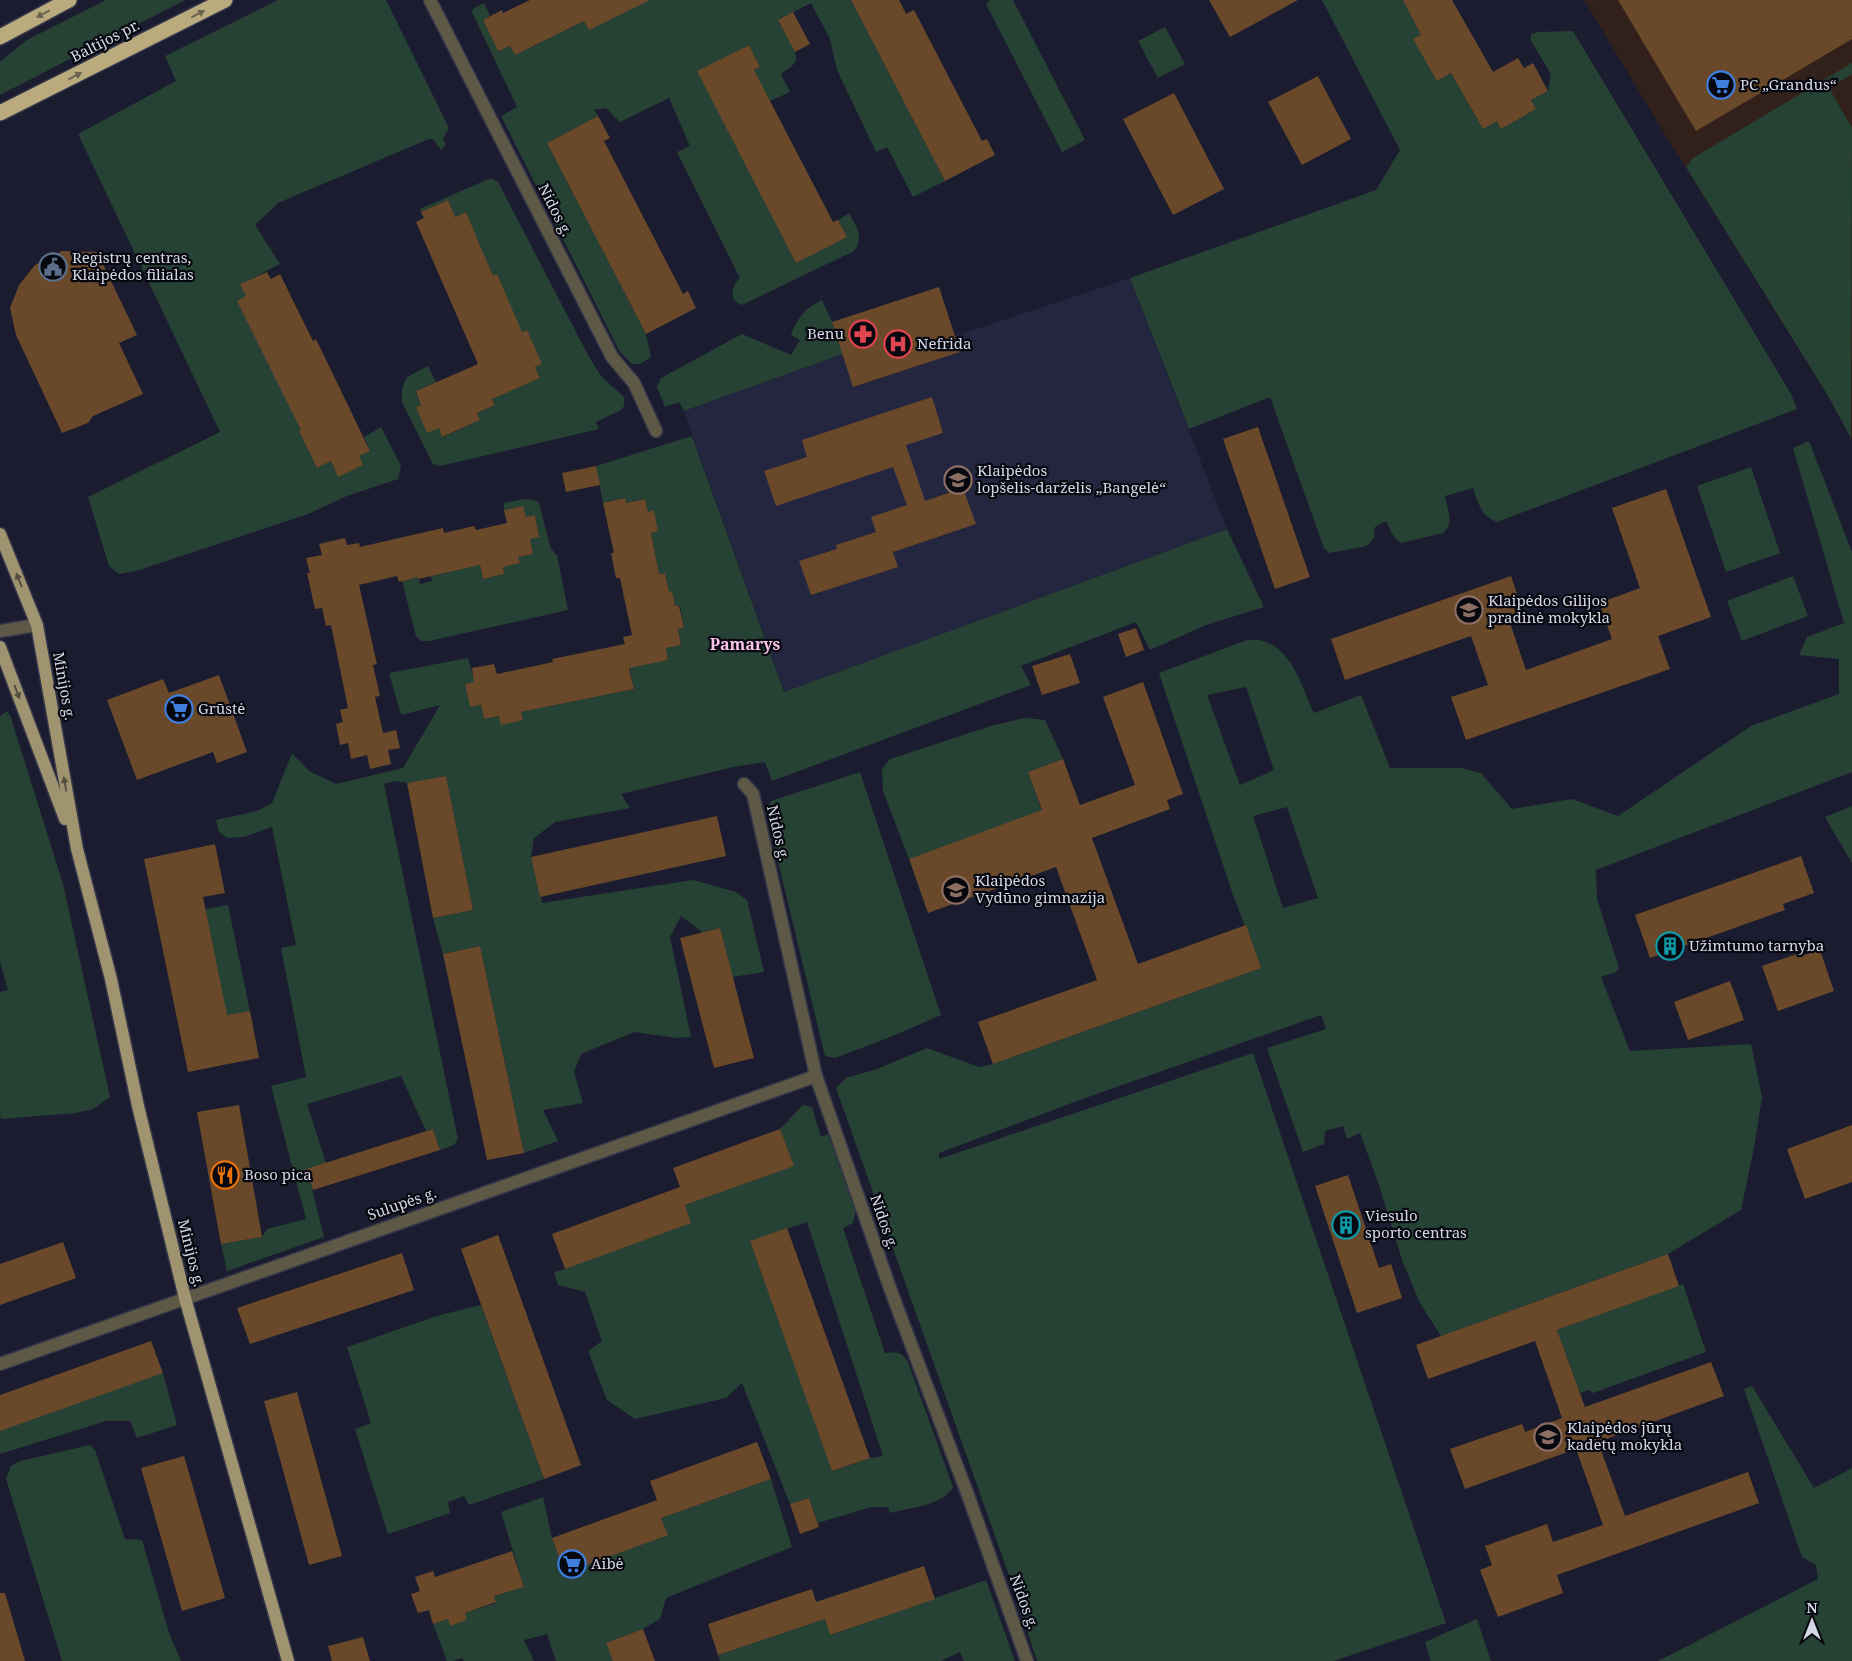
<svg xmlns="http://www.w3.org/2000/svg" width="1852" height="1661" font-family="'Noto Serif',serif">
<style>
.commercial{fill:#32211a}
.built{fill:#24263f}
.green{fill:#264234;fill-rule:evenodd}
.building{fill:#69492a}
.lines{fill:none;stroke-linecap:round;stroke-linejoin:round}
.minor-casing{stroke:#353649;stroke-width:15}
.major-casing{stroke:#353649;stroke-width:15}
.highway-casing{stroke:#353649;stroke-width:18}
.minor{stroke:#5e5947;stroke-width:12}
.major{stroke:#9f946f;stroke-width:12}
.highway{stroke:#b9ab7e;stroke-width:15}
.oneway{fill:#69624c}
.oneway2{fill:#534e40}
.labels{text-anchor:middle;stroke-width:4.5;stroke-linejoin:round;paint-order:stroke}
.street-label{font-size:15px;fill:#d5d7e5;stroke:#070810}
.poi-label{font-size:15px;fill:#d5d7e5;stroke:#070810;text-anchor:start}
.neighbourhood-label{font-size:16px;font-weight:bold;fill:#fbc3e9;stroke:#070810}
</style>
<rect width="100%" height="100%" fill="#1b1c30"/>
<!-- commercial -->
<polygon class="commercial" points="1584,0 1852,0 1852,440 1827,394 1663,131"/>
<!-- built -->
<polygon class="built" points="1130,278 1227,529 784,692 684,411 843,354 854,387 960,352 955,336"/>
<!-- green -->
<g class="green">
<polygon points="106,0 185,0 0,95 0,62 27,40"/>
<polygon points="278,0 386,0 449,128 443,139 446,144 441,150 433,139 429,139 278,203 255,225 280,264 241,284 308,426 299,431 317,468 331,461 338,476 359,456 370,450 364,437 381,427 401,466 398,479 347,496 308,514 136,571 119,574 109,566 88,497 220,432 78,134 176,81 165,56"/>
<path d="M629,0H851L945,181L913,197L887,147L876,152L837,70L830,39L811,3L778,20C782,29 798,51 796,60C794,66 786,70 781,74L790,92L770,101L765,92L758,95L747,74L760,67L749,45L698,71L796,262L847,237L838,220L849,213C856,227 865,236 854,251L742,305C728,300 731,287 740,278L677,152L690,146L669,98L620,122L606,108L594,110L598,116L547,143L646,334L651,357L640,364H632L620,352L501,116L517,107L471,10L484,3L490,16L483,20L498,51L510,46L515,55L550,38L563,22L567,30L584,21L589,30Z"/>
<polygon points="991,0 1013,0 1085,140 1062,152 986,4"/>
<path d="M1322,0H1403L1422,15L1413,20L1421,35L1437,81L1451,73L1483,129L1497,121L1501,129L1536,109L1531,100L1548,91L1551,74L1531,41V34L1539,32L1573,31L1791,394L1797,409L1497,522C1481,516 1478,503 1473,488L1445,496C1447,510 1455,522 1443,533L1401,543L1394,537L1386,521L1375,527L1374,538L1369,544L1363,547L1329,553L1324,548L1270,397L1189,429L1130,278L1376,190L1400,150Z"/>
<polygon points="1165,27 1185,64 1158,78 1138,41"/>
<polygon points="1852,63 1852,74 1829,88 1852,128 1851,438 1827,394 1686,167 1693,158"/>
<polygon points="491,178 498,182 589,357 601,376 624,397 624,406 621,410 596,422 599,429 440,466 433,464 402,402 402,389 407,377 428,366 436,382 416,391 421,405 417,407 439,428 443,437 480,420 477,413 495,405 488,390 540,378 535,367 541,364 527,330 512,336 513,312 497,275 488,278 482,250 466,212 455,217 448,200 421,212 420,209"/>
<path d="M822,300L832,322L843,354L684,411L679,402L665,407L657,387L661,378L742,334L791,355L800,340L791,335C797,317 806,308 822,300Z"/>
<polygon points="692,436 784,692 1227,529 1264,607 1206,625 1150,650 1136,622 1021,666 1031,685 772,781 765,762 733,767 621,794 630,808 555,822 534,838 531,857 542,903 693,880 736,892 747,900 764,972 732,977 720,928 702,932 681,916 670,937 691,1037 677,1038 634,1032 581,1054 574,1072 583,1103 543,1110 558,1141 524,1153 480,946 443,954 433,918 473,910 446,776 407,783 395,781 384,784 458,1139 454,1145 440,1150 433,1129 426,1131 401,1076 307,1104 326,1163 307,1169 324,1237 227,1271 221,1244 262,1237 267,1229 306,1219 271,1086 306,1077 281,948 296,945 272,827 244,837 227,838 219,832 216,820 257,811 272,803 292,753 309,771 336,784 403,768 440,705 401,715 389,673 468,658 475,682 465,684 470,707 481,705 484,719 499,716 523,720 521,712 634,689 628,659 668,660 666,648 681,645 678,629 684,628 680,606 675,606 672,592 669,592 665,573 659,574 651,533 658,531 654,511 648,512 645,499 626,503 624,498 603,503 596,466"/>
<path d="M1809,441L1852,552V772L1596,870L1597,899L1619,968L1616,972L1601,977L1630,1051L1751,1044L1762,1097L1754,1148L1741,1210L1668,1254L1441,1336L1420,1303L1402,1260L1379,1185L1360,1133L1347,1139L1343,1126L1325,1131L1324,1144L1303,1152L1267,1048L1326,1029L1321,1015L1077,1101L939,1153V1159L1253,1053L1446,1623L1334,1661H1037L1010,1578L836,1088L846,1078L877,1069L927,1048L979,1067L993,1064L1261,968L1233,895L1159,673L1247,640C1252,640 1259,639 1263,641C1293,650 1302,688 1314,713L1361,695L1390,768H1461L1481,773L1512,809L1572,799L1618,816L1751,726L1839,694V659L1799,655L1807,637L1844,623L1793,448ZM1246,687L1274,770L1240,785L1207,695ZM1287,807L1318,898L1283,908L1253,816Z"/>
<polygon points="1751,467 1780,553 1726,572 1697,486"/>
<polygon points="524,499 534,500 539,503 551,549 557,555 568,610 429,641 421,641 416,636 402,581 418,577 420,584 432,581 431,576 480,565 483,579 504,574 503,567 520,563 518,557 533,554 530,539 539,536 535,515 526,517 523,506 504,510 504,503"/>
<polygon points="1793,576 1808,616 1742,641 1727,601"/>
<polygon points="7,711 10,715 63,884 110,1097 93,1109 76,1113 1,1119 0,1114 0,992 8,990 0,962 0,716"/>
<polygon points="1024,718 1045,720 1063,759 1028,772 1042,811 909,859 883,791 882,769 890,759 991,726"/>
<polygon points="860,772 941,1015 888,1038 835,1058 825,1056 766,812 767,808 771,801"/>
<polygon points="1852,806 1852,863 1825,817"/>
<polygon points="228,905 250,1011 218,1017 205,909"/>
<path d="M803,1105L812,1107L821,1137L828,1134L856,1210L853,1223L843,1228L885,1353C897,1352 901,1351 908,1362L953,1487C944,1505 909,1508 890,1513L888,1507H871L818,1523L809,1498L790,1504L742,1383L726,1398L635,1419L607,1400L588,1351L602,1341L585,1292L558,1285L554,1272L565,1269L685,1205L793,1166L780,1129ZM807,1222L883,1456L870,1458L833,1471L750,1241Z"/>
<polygon points="1683,1284 1706,1352 1593,1393 1589,1390 1580,1393 1557,1330"/>
<polygon points="481,1305 544,1479 469,1505 464,1496 448,1502 450,1513 388,1534 355,1429 371,1423 347,1347 440,1315"/>
<polygon points="163,1373 177,1425 137,1438 130,1421 106,1421 0,1454 0,1422"/>
<polygon points="1752,1386 1814,1488 1852,1468 1852,1661 1658,1661 1818,1579 1816,1565 1802,1557 1744,1389"/>
<polygon points="90,1445 95,1450 125,1539 142,1540 169,1633 181,1661 62,1661 6,1479 11,1466 20,1461"/>
<polygon points="771,1479 792,1547 666,1598 660,1619 643,1629 606,1643 613,1661 556,1661 547,1634 524,1640 534,1661 464,1661 462,1658 453,1661 447,1661 433,1624 448,1619 451,1625 467,1620 465,1613 496,1603 494,1596 524,1587 501,1512 543,1497 552,1538 565,1573 667,1535 661,1518"/>
<polygon points="986,1580 1015,1661 964,1661 960,1652 941,1661 720,1661 718,1655 825,1619 831,1635"/>
<polygon points="1477,1619 1491,1661 1431,1661 1425,1642"/>
</g>
<!-- building -->
<g class="building">
<polygon points="530,0 650,0 589,30 584,21 515,55 510,46 498,51 483,20 502,10 503,13"/>
<polygon points="851,0 899,0 906,14 914,10 982,141 987,139 995,155 945,181"/>
<polygon points="1209,0 1298,0 1230,37"/>
<polygon points="1403,0 1452,0 1493,72 1518,58 1524,68 1533,63 1548,91 1531,100 1536,109 1501,129 1497,121 1483,129 1451,73 1437,81 1413,39 1421,35"/>
<polygon points="1618,0 1852,0 1852,39 1696,131"/>
<polygon points="793,12 810,44 795,52 778,20"/>
<polygon points="749,45 760,67 754,70 833,222 838,220 847,237 796,263 697,71"/>
<polygon points="1318,76 1351,139 1302,165 1268,102"/>
<polygon points="1174,93 1224,189 1173,215 1123,119"/>
<polygon points="598,116 610,138 604,141 683,294 688,291 696,308 646,334 547,143"/>
<polygon points="448,200 455,217 466,212 493,276 497,274 522,332 527,330 542,364 535,367 540,378 492,399 495,405 477,413 480,420 442,437 439,428 427,433 416,407 421,405 416,391 478,364 416,222 424,218 421,212"/>
<polygon points="62,251 97,252 137,335 119,343 143,394 93,416 88,423 62,433 16,335 10,308 19,285 35,265"/>
<polygon points="267,272 271,279 280,274 313,341 316,339 370,451 359,456 363,465 338,477 331,461 317,468 299,431 301,430 237,301 246,296 240,284"/>
<polygon points="939,287 960,352 853,387 832,322"/>
<polygon points="932,397 943,433 906,445 925,501 963,488 976,524 893,552 898,567 811,595 799,561 837,549 836,545 876,532 871,517 907,505 893,467 776,506 764,471 807,457 802,440"/>
<polygon points="1258,427 1310,577 1275,589 1223,439"/>
<polygon points="596,466 600,485 566,492 562,473"/>
<polygon points="1666,489 1711,617 1658,636 1670,669 1466,740 1451,697 1488,685 1471,636 1345,680 1331,639 1511,576 1525,618 1510,623 1526,670 1612,639 1599,603 1640,588 1612,508"/>
<polygon points="625,498 626,503 645,499 648,512 654,510 658,531 651,533 659,574 665,573 669,592 672,591 675,606 679,606 684,628 678,629 681,645 666,648 668,660 629,668 634,689 521,712 523,720 501,725 499,716 484,719 481,705 470,707 465,684 474,682 472,668 494,664 497,674 553,662 552,659 625,644 623,637 632,635 620,578 616,578 611,553 614,553 603,503"/>
<polygon points="523,506 526,517 535,515 539,537 530,539 533,554 518,557 520,563 503,567 504,574 483,579 480,565 418,579 418,577 399,582 397,576 359,585 377,664 373,665 380,696 375,697 383,733 396,730 400,748 388,750 391,764 370,769 367,755 351,759 348,743 340,745 336,724 343,722 340,710 348,708 331,625 326,626 322,608 315,609 307,573 310,573 306,558 322,555 319,544 345,538 347,545 359,543 360,547 443,528 444,533 474,526 476,530 507,523 504,510"/>
<polygon points="1136,628 1144,650 1126,657 1118,634"/>
<polygon points="1070,654 1080,683 1042,695 1032,666"/>
<polygon points="219,675 247,752 217,763 213,752 137,780 107,700 163,679 169,693"/>
<polygon points="1143,682 1183,794 1167,800 1170,809 1092,838 1138,964 1246,925 1261,968 993,1064 978,1022 1097,980 1056,867 928,913 909,859 1042,810 1028,772 1063,759 1080,805 1135,785 1103,697"/>
<polygon points="446,776 473,910 433,918 407,783"/>
<polygon points="717,816 726,856 540,897 531,857"/>
<polygon points="215,844 225,893 203,897 227,1015 250,1011 259,1058 188,1072 144,859"/>
<polygon points="1801,856 1814,893 1783,904 1785,910 1650,958 1635,915"/>
<polygon points="720,928 754,1058 714,1068 680,938"/>
<polygon points="480,946 524,1153 487,1160 443,954"/>
<polygon points="1820,950 1834,991 1778,1011 1762,966 1800,953 1801,956"/>
<polygon points="1730,981 1744,1020 1688,1040 1674,1002"/>
<polygon points="239,1105 262,1237 221,1244 197,1112"/>
<polygon points="1852,1125 1852,1182 1805,1199 1787,1149"/>
<polygon points="433,1129 440,1150 313,1190 306,1169"/>
<polygon points="780,1129 794,1166 685,1205 691,1223 565,1269 552,1234 680,1187 673,1168"/>
<polygon points="1348,1175 1379,1268 1391,1264 1402,1298 1357,1313 1315,1186"/>
<polygon points="787,1228 870,1458 832,1471 750,1241"/>
<polygon points="498,1235 581,1465 544,1479 461,1249"/>
<polygon points="63,1242 76,1278 0,1305 0,1264"/>
<polygon points="402,1253 414,1290 250,1344 237,1308"/>
<polygon points="1668,1254 1679,1286 1557,1330 1585,1407 1711,1362 1724,1396 1598,1442 1625,1516 1748,1472 1759,1503 1557,1575 1563,1593 1498,1617 1480,1570 1492,1565 1485,1546 1547,1524 1553,1542 1603,1525 1576,1449 1465,1489 1450,1449 1522,1424 1525,1432 1562,1418 1535,1341 1428,1379 1416,1345"/>
<polygon points="151,1341 163,1373 0,1431 0,1395"/>
<polygon points="297,1392 342,1556 309,1565 264,1401"/>
<polygon points="757,1442 771,1479 661,1518 668,1535 565,1573 552,1538 657,1500 650,1481"/>
<polygon points="184,1456 225,1598 182,1611 141,1468"/>
<polygon points="809,1498 819,1527 800,1534 790,1504"/>
<polygon points="512,1551 524,1587 494,1596 496,1602 465,1613 467,1620 450,1626 448,1619 433,1624 429,1610 418,1613 411,1594 420,1591 415,1577 433,1571 435,1577"/>
<polygon points="924,1566 935,1599 830,1635 825,1619 718,1655 708,1624 812,1589 816,1602"/>
<polygon points="0,1593 5,1593 25,1661 0,1661"/>
<polygon points="643,1629 655,1661 613,1661 606,1643"/>
<polygon points="363,1637 370,1661 332,1661 328,1646"/>
</g>
<g class="lines">
<!-- minor casing -->
<g class="minor-casing">
<g id="minor">
<polyline points="430,0 612,357 634,383 656,431"/>
<polyline points="0,631 37,625"/>
<polyline points="744,784 753,794 816,1076 891,1291 969,1498 1027,1661"/>
<polyline points="0,1364 816,1076"/>
</g>
</g>
<!-- major casing -->
<g class="major-casing">
<g id="major">
<polyline points="0,534 37,625 77,849 111,979 138,1106 185,1298 288,1661"/>
<polyline points="0,647 65,819"/>
</g>
</g>
<!-- highway casing -->
<g class="highway-casing">
<g id="highway">
<polyline points="0,37 69,0"/>
<polyline points="0,113 225,0"/>
</g>
</g>
<!-- minor -->
<use href="#minor" class="minor"/>
<!-- major -->
<use href="#major" class="major"/>
<!-- highway -->
<use href="#highway" class="highway"/>
</g>
<!-- one-way arrows -->
<defs><path id="oneway-solid" d="M-6-.8H1V-3.2L6.5 0L1 3.2V.8H-6Z" transform="scale(1.25)"/></defs>
<g class="oneway">
<use href="#oneway-solid" transform="translate(43 14) rotate(152)"/>
<use href="#oneway-solid" transform="translate(198 14) rotate(-27)"/>
<use href="#oneway-solid" transform="translate(75 76) rotate(-27)"/>
</g>
<g class="oneway2">
<use href="#oneway-solid" transform="translate(19 580) rotate(-112)"/>
<use href="#oneway-solid" transform="translate(17 692) rotate(69)"/>
<use href="#oneway-solid" transform="translate(65 784) rotate(-100)"/>
</g>
<!-- icons -->
<defs>
<g id="supermarket-ring" transform="scale(1.4375)"><circle r="9.5" fill="#070810" stroke="#3f7fe0" stroke-width="1.5"/><path d="M-6-5.5h2.5l.6 2H6L4.5 2H-2.5L-4.4-4H-6ZM-1.5 3.2a1.3 1.3 0 1 0 .1 0ZM3 3.2a1.3 1.3 0 1 0 .1 0Z" fill="#3f7fe0"/></g>
<g id="civic-ring" transform="scale(1.4375)"><circle r="9.5" fill="#070810" stroke="#5c6f8a" stroke-width="1.5"/><path d="M-.6-6.5H3V-4.5H.6V-3L4-1V1h2V6H-6V1h2V-1L-.6-3ZM-1.2 2.5V6h2.4V2.5Z" fill="#5c6f8a"/></g>
<g id="pharmacy-ring" transform="scale(1.4375)"><circle r="9.5" fill="#070810" stroke="#e0444e" stroke-width="1.5"/><path d="M-2-6h4v4h4v4h-4v4h-4v-4h-4v-4h4Z" fill="#e0444e"/></g>
<g id="hospital-ring" transform="scale(1.4375)"><circle r="9.5" fill="#070810" stroke="#e0444e" stroke-width="1.5"/><path d="M-5-5h3v3.5h4V-5h3V5h-3V1.5h-4V5h-3Z" fill="#e0444e"/></g>
<g id="school-ring" transform="scale(1.4375)"><circle r="9.5" fill="#070810" stroke="#8d6e63" stroke-width="1.5"/><path d="M0-5L7-2L0 1L-7-2ZM-4 1L0 2.5L4 1V4Q0 6-4 4Z" fill="#8d6e63"/></g>
<g id="building-ring" transform="scale(1.4375)"><circle r="9.5" fill="#070810" stroke="#0f9aa8" stroke-width="1.5"/><path d="M-4-6H4V6H1V3H-1V6H-4ZM-2.5-4.3h1.7v1.8h-1.7ZM.8-4.3h1.7v1.8H.8ZM-2.5-1h1.7V.8h-1.7ZM.8-1h1.7V.8H.8Z" fill="#0f9aa8"/></g>
<g id="restaurant-ring" transform="scale(1.4375)"><circle r="9.5" fill="#070810" stroke="#e8710a" stroke-width="1.5"/><path d="M-5-6h1v4h1v-4h1v4h1v-4h1v5L-1.5 .5V6h-2V.5L-5-1ZM5-6V6H3V1.5H1.5Q1.5-4 5-6Z" fill="#e8710a"/></g>
</defs>
<g fill-rule="evenodd">
<use href="#supermarket-ring" x="1721" y="85"/>
<use href="#civic-ring" x="53" y="267"/>
<use href="#pharmacy-ring" x="863" y="334"/>
<use href="#hospital-ring" x="898" y="344"/>
<use href="#school-ring" x="958" y="480"/>
<use href="#school-ring" x="1469" y="610"/>
<use href="#supermarket-ring" x="179" y="709"/>
<use href="#school-ring" x="956" y="890"/>
<use href="#building-ring" x="1670" y="946"/>
<use href="#restaurant-ring" x="225" y="1175"/>
<use href="#building-ring" x="1346" y="1225"/>
<use href="#school-ring" x="1548" y="1437"/>
<use href="#supermarket-ring" x="572" y="1564"/>
</g>
<g class="labels">
<!-- street labels -->
<g class="street-label">
<text transform="translate(105 41) rotate(-27)" y="5">Baltijos pr.</text>
<text transform="translate(555 210) rotate(63)" y="5">Nidos g.</text>
<text transform="translate(64 686) rotate(80)" y="5">Minijos g.</text>
<text transform="translate(778 833) rotate(77)" y="5">Nidos g.</text>
<text transform="translate(402 1204) rotate(-19)" y="5">Sulupės g.</text>
<text transform="translate(884 1222) rotate(71)" y="5">Nidos g.</text>
<text transform="translate(191 1253) rotate(76)" y="5">Minijos g.</text>
<text transform="translate(1024 1602) rotate(70)" y="5">Nidos g.</text>
</g>
<!-- poi labels -->
<g class="poi-label">
<text x="1740" y="90">PC „Grandus“</text>
<text x="72" y="263">Registrų centras,<tspan x="72" dy="17">Klaipėdos filialas</tspan></text>
<text x="844" y="339" text-anchor="end">Benu</text>
<text x="917" y="349">Nefrida</text>
<text x="977" y="476">Klaipėdos<tspan x="977" dy="17">lopšelis-darželis „Bangelė“</tspan></text>
<text x="1488" y="606">Klaipėdos Gilijos<tspan x="1488" dy="17">pradinė mokykla</tspan></text>
<text x="198" y="714">Grūstė</text>
<text x="975" y="886">Klaipėdos<tspan x="975" dy="17">Vydūno gimnazija</tspan></text>
<text x="1689" y="951">Užimtumo tarnyba</text>
<text x="244" y="1180">Boso pica</text>
<text x="1365" y="1221">Viesulo<tspan x="1365" dy="17">sporto centras</tspan></text>
<text x="1567" y="1433">Klaipėdos jūrų<tspan x="1567" dy="17">kadetų mokykla</tspan></text>
<text x="591" y="1569">Aibė</text>
</g>
<!-- neighbourhood labels -->
<g class="neighbourhood-label">
<text x="745" y="650">Pamarys</text>
</g>
</g>
<!-- north arrow -->
<g transform="translate(1812 1621)" stroke="#070810" stroke-width="4" paint-order="stroke">
<path d="M0-4L9 19L0 12L-9 19Z" fill="#d5d7e5"/>
<text y="-8" font-size="14" font-weight="bold" text-anchor="middle" fill="#d5d7e5">N</text>
</g>
</svg>
